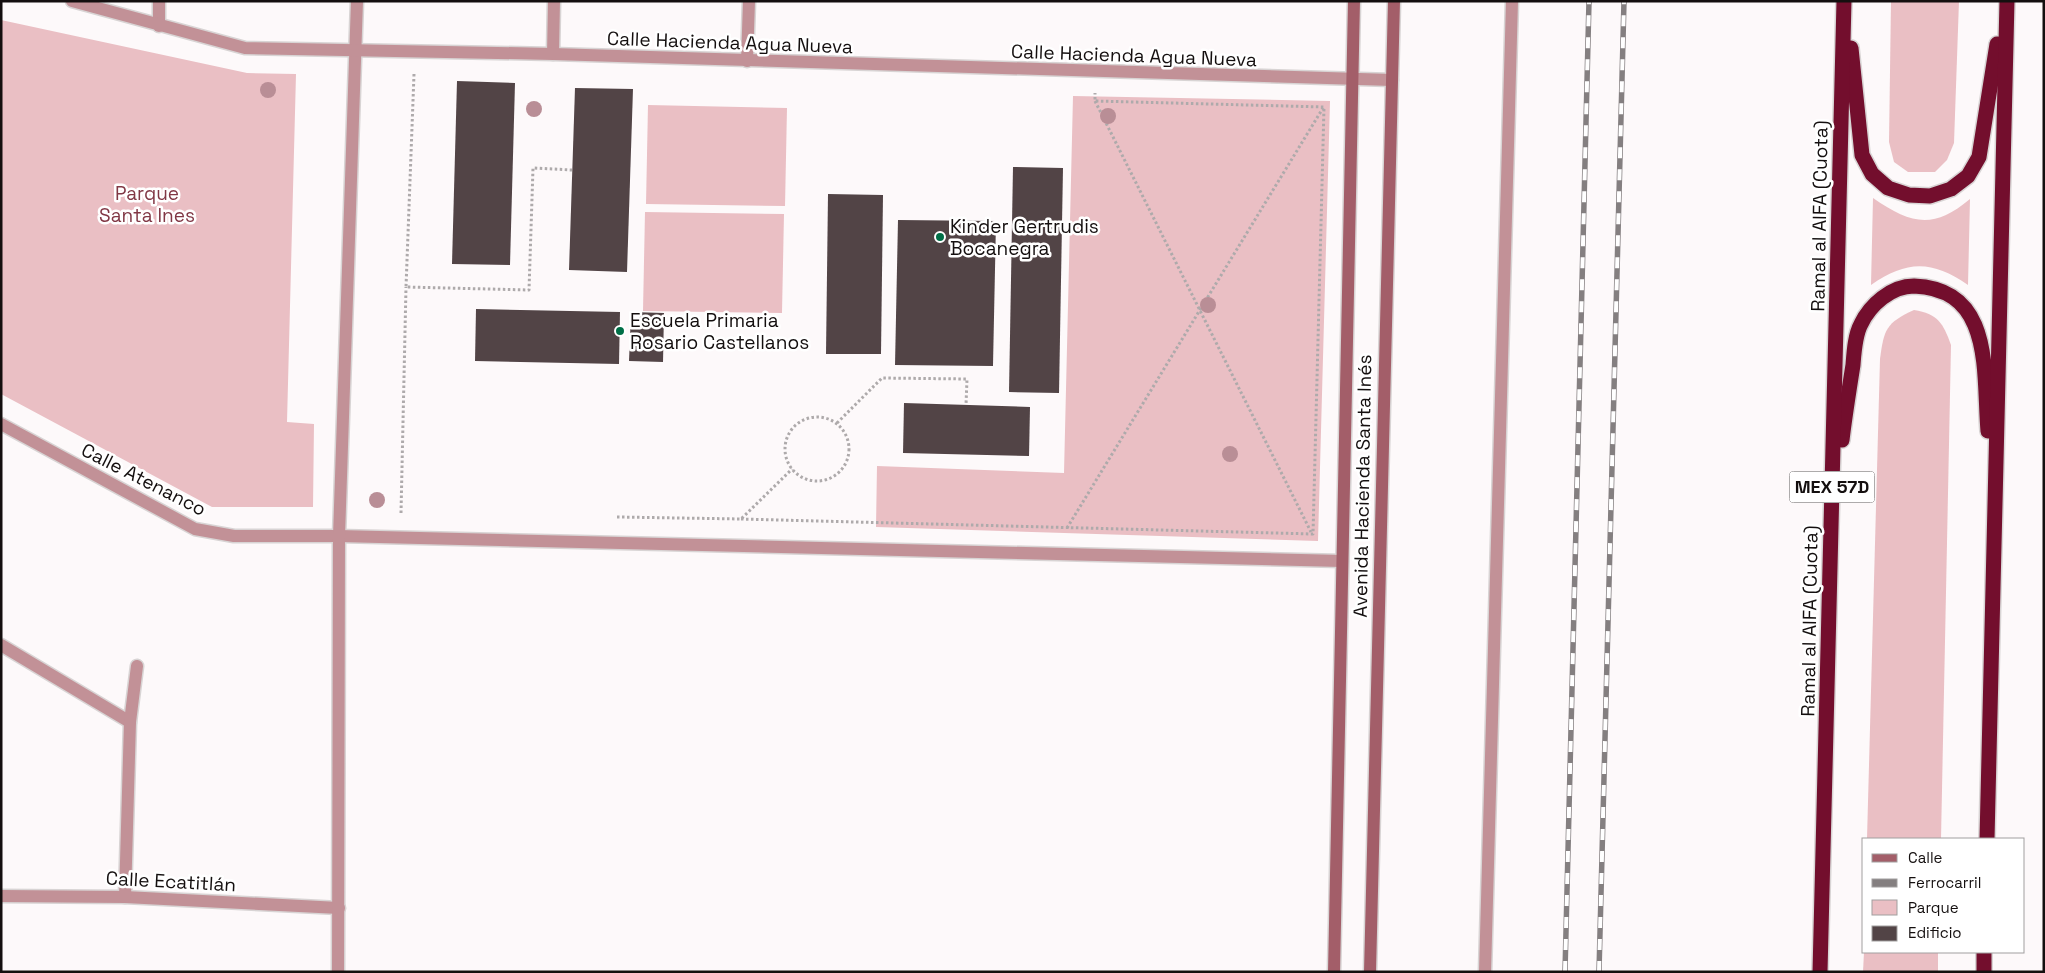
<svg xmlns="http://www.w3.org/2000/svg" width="2045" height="973" font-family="'Space Grotesk',sans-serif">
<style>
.green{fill:#eabfc4}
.building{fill:#524446}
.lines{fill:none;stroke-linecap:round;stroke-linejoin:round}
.minor-casing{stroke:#d8d4d4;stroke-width:15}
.tertiary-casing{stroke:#d8d4d4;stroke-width:15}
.secondary-casing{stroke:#d8d4d4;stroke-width:15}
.motorway-casing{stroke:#d8d4d4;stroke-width:18}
.path{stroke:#aeaaab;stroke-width:3;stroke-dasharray:2.5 2.5;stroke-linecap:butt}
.minor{stroke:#c29197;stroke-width:12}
.tertiary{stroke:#c29197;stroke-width:12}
.secondary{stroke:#a35e69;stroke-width:12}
.motorway{stroke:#730e2d;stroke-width:15}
.rail-casing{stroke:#847f80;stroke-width:5.5}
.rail{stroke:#fff;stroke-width:4;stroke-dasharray:11;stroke-linecap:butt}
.tree{fill:#b98e96}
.poi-dot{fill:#006f47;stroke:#fff;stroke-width:2}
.labels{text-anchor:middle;stroke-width:5;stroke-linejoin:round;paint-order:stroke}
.shield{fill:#fff;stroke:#5a5757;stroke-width:1}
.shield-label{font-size:18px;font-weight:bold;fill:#140f0f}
.street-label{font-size:19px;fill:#140f0f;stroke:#fff}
.park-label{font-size:19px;fill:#813745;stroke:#fff}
.poi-label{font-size:19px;fill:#140f0f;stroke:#fff;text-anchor:start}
</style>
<rect width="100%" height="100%" fill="#fdf9fa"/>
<!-- green -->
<g class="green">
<polygon points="1891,1 1959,1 1954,143 1947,160 1935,172 1908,172 1894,162 1889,142"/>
<polygon points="1,20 247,73 296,74 287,422 314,424 313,507 212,507 1,394"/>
<polygon points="1073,96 1330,101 1318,541 876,527 877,466 1064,473"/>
<polygon points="648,105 787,108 785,206 646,204"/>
<path d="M1873,198C1911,224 1933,230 1970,199L1968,285C1932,260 1907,260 1871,285Z"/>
<polygon points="645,212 784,214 782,313 643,311"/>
<path d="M1914,310C1938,314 1943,323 1951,345L1941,839H1867L1880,359C1884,329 1886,323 1914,310Z"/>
<polygon points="1864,952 1938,952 1938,972 1863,972"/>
</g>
<!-- building -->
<g class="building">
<polygon points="457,81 515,83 510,265 452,264"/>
<polygon points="575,88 633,89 627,272 569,270"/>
<polygon points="1013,167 1063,168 1059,393 1009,392"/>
<polygon points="828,194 883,195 881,354 826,354"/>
<polygon points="898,220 996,221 993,366 895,365"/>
<polygon points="476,309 620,312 619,364 475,361"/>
<polygon points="631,312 664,313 663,362 629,361"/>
<polygon points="904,403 1030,407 1029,456 903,453"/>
</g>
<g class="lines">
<!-- minor casing -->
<g class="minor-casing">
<g id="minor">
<polyline points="159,26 159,1"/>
<polyline points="553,54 554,1"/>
<polyline points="747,61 749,1"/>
<polyline points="1,424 195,529 234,536 339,536 1342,561"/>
<polyline points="1,645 130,722"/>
<polyline points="1,896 125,897 339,908"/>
<polyline points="125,897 130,722 137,666"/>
<polyline points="338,972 339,536 357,1"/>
<polyline points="1485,972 1512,1"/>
</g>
</g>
<!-- tertiary casing -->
<g class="tertiary-casing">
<polyline id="tertiary" points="72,1 245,48 553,54 1392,80"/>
</g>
<!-- secondary casing -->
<g class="secondary-casing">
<g id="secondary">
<polyline points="1334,972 1354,1"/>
<polyline points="1370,972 1394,1"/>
</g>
</g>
<!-- motorway casing -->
<g class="motorway-casing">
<g id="motorway">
<polyline points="1851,48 1862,155 1872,174 1888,188 1909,195 1930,196 1951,189 1968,176 1979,157 1997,44"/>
<path d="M1842,440C1845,415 1849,390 1853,365C1854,352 1855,335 1861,324C1870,305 1891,286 1914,286C1994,289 1983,372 1988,431"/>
<polyline points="1987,839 2007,1"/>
<polyline points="1820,972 1844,1"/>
<polyline points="1984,972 1984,952"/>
</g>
</g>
<!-- path -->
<g class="path">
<polyline points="414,74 406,287 529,290 533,168 572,170"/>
<polyline points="1095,101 1311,532"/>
<circle cx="817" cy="449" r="32"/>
<polyline points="837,423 882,378 967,379 966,405"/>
<polyline points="401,513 406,287"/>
<polyline points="617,517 741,519 792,469"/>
<polyline points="741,519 1313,534 1324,107 1095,101 1095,93"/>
<polyline points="1067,528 1323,108"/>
</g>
<!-- minor -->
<use href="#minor" class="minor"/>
<!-- tertiary -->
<use href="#tertiary" class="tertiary"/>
<!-- secondary -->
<use href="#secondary" class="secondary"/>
<!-- motorway -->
<use href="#motorway" class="motorway"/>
<!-- rail casing -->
<g class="rail-casing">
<g id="rail">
<polyline points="1565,972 1589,1"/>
<polyline points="1599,972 1624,1"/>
</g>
</g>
<!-- rail -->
<use href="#rail" class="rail"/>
</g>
<!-- trees -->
<g class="tree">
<circle cx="268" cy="90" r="8"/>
<circle cx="534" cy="109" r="8"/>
<circle cx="1108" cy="116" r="8"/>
<circle cx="1208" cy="305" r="8"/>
<circle cx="1230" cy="454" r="8"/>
<circle cx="377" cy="500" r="8"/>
</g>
<!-- markers -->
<g class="poi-dot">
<circle cx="940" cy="237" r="5"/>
<circle cx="620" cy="331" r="5"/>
</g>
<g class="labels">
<!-- shield labels -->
<rect class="shield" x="1789.5" y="471.5" width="85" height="31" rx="4"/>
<g class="shield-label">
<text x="1832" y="493">MEX 57D</text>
</g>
<!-- street labels -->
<g class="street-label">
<text transform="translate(730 42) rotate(2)" y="7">Calle Hacienda Agua Nueva</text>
<text transform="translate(1134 55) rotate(2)" y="7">Calle Hacienda Agua Nueva</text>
<text transform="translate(1819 216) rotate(-89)" y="7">Ramal al AIFA (Cuota)</text>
<text transform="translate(144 479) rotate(27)" y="7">Calle Atenanco</text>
<text transform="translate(1362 486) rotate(-89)" y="7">Avenida Hacienda Santa Inés</text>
<text transform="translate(1809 621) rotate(-89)" y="7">Ramal al AIFA (Cuota)</text>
<text transform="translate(171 881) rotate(3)" y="7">Calle Ecatitlán</text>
</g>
<!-- park labels -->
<g class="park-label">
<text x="147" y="200">Parque<tspan x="147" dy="22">Santa Ines</tspan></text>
</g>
<!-- poi labels -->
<g class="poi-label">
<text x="950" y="233">Kinder Gertrudis<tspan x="950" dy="22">Bocanegra</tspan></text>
<text x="630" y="327">Escuela Primaria<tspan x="630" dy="22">Rosario Castellanos</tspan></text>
</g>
</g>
<!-- border -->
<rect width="2045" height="973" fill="none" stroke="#140f0f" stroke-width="5"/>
<!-- legend -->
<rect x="1862" y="838" width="162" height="115" fill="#ffffff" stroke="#a19f9f"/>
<rect x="1872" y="854" width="25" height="8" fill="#a35e69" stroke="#a19f9f"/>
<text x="1908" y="863" font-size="15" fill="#140f0f">Calle</text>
<rect x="1872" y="879" width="25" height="8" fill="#847f80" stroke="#a19f9f"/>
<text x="1908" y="888" font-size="15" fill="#140f0f">Ferrocarril</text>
<rect x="1872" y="900" width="25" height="15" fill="#eabfc4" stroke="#a19f9f"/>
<text x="1908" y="913" font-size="15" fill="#140f0f">Parque</text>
<rect x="1872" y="926" width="25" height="15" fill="#524446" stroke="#a19f9f"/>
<text x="1908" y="938" font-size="15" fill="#140f0f">Edificio</text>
</svg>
